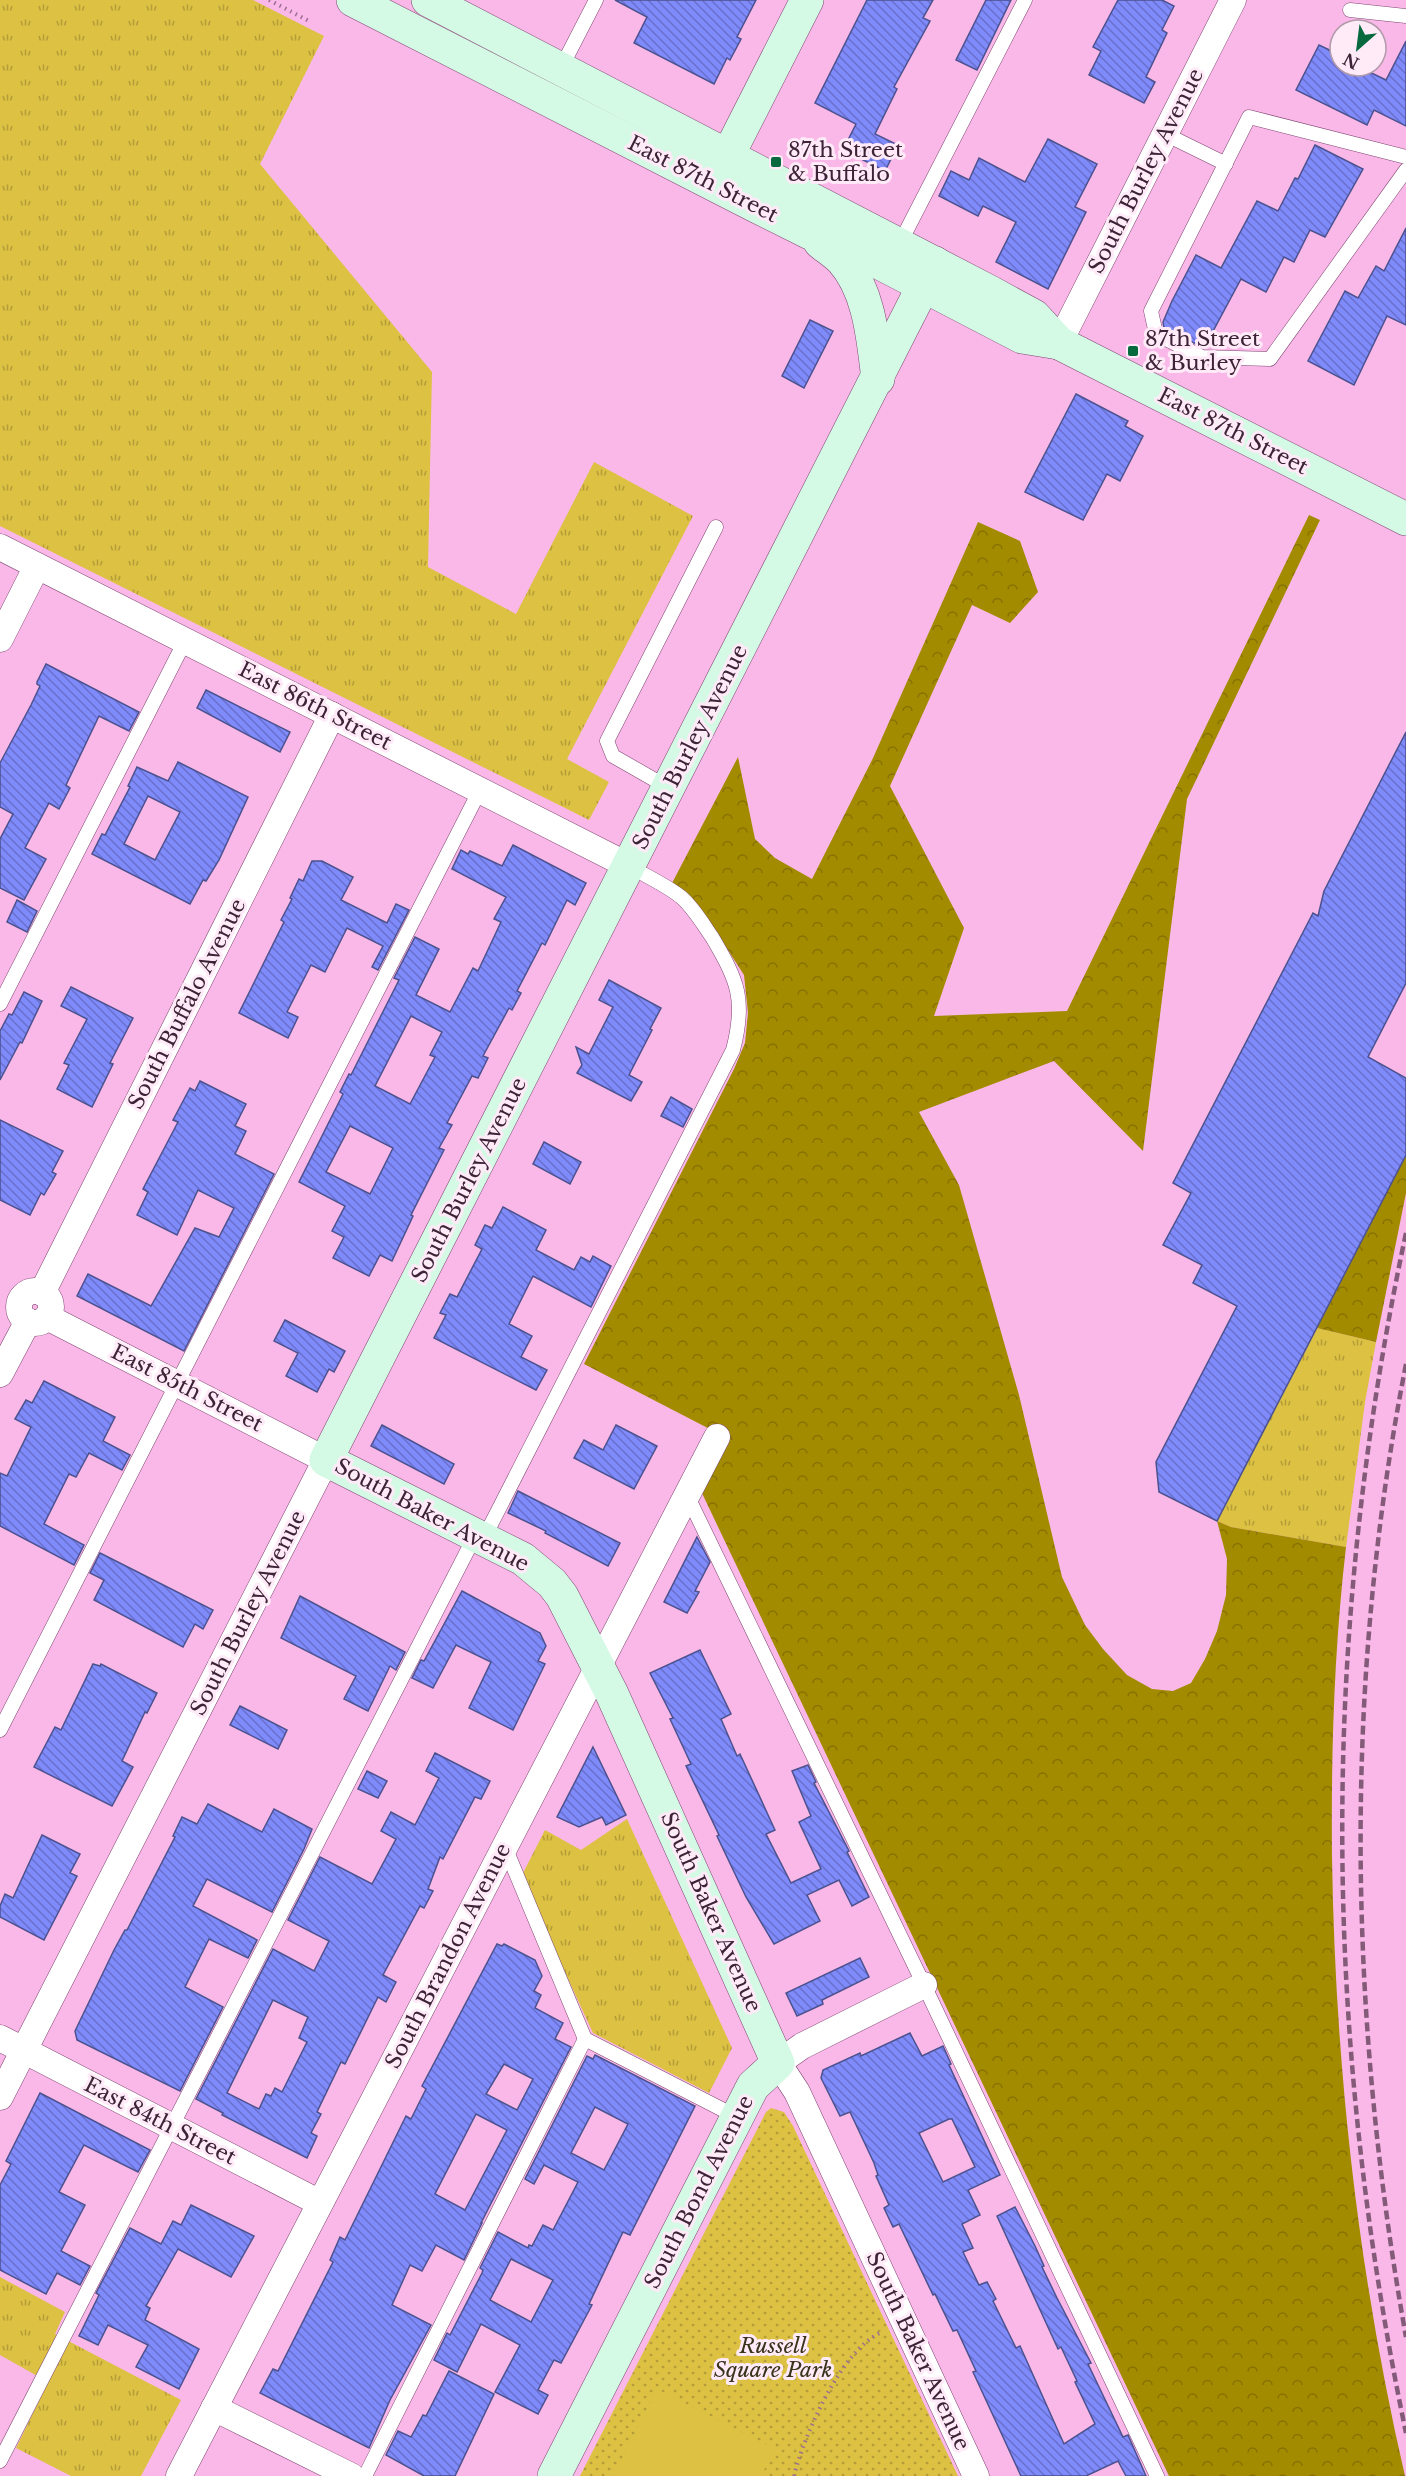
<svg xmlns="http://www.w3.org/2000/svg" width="1406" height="2476" font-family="'Libre Baskerville',serif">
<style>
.grass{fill:url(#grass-tufts)}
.forest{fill:url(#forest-crowns)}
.park{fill:url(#park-dots)}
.pitch{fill:#dcc142}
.building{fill:url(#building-back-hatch);stroke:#4b528e;stroke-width:1.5;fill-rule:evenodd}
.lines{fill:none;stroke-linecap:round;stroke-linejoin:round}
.lane-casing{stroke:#7f4671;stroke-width:15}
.street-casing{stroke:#7f4671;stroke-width:27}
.secondary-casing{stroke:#7f4671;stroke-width:34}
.path{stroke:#9c6e90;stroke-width:4;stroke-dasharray:1.5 4.5;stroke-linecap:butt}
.lane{stroke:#fff;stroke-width:14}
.street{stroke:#fff;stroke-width:26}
.secondary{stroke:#d4f9e4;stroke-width:33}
.rail{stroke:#835b79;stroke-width:4.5;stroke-dasharray:9 4.5;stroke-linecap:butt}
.poi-dot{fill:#076a3e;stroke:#ffeaf8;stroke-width:2}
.labels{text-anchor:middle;stroke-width:6;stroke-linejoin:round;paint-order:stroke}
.poi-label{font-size:21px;fill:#3c2336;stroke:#ffeaf8;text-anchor:start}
.street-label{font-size:21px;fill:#3c2336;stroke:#ffeaf8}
.park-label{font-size:21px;font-style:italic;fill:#38331b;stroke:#ffeaf8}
</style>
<defs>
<pattern id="grass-tufts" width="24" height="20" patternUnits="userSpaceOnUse" patternTransform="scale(1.5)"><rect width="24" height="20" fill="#dcc142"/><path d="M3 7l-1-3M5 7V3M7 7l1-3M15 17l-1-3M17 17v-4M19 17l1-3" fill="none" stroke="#b49c38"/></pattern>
<pattern id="forest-crowns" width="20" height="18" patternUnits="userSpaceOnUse" patternTransform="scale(1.5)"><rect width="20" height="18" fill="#a38b00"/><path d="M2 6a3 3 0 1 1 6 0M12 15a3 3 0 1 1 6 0" fill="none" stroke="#867103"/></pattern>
<pattern id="park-dots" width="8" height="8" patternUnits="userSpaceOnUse" patternTransform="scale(1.5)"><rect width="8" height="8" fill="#dcc142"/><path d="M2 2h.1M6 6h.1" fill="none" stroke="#b49c38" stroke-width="1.8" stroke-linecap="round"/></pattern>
<pattern id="building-back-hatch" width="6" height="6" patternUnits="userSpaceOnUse" patternTransform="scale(1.5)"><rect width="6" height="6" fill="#7f8afb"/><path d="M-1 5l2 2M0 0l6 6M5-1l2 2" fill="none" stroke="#6970cc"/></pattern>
</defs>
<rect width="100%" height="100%" fill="#fab8e8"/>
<!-- grass -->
<g class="grass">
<polygon points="0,0 253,0 324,36 260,164 432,372 428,567 516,614 594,462 693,516 567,759 609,782 589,820 0,526"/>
<polygon points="1317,1328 1376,1342 1365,1402 1346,1547 1231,1527 1217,1521"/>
<polygon points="627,1819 732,2048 709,2093 593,2033 521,1877 545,1830 581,1850"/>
<polygon points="0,2277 65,2312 55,2334 181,2400 141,2476 71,2476 16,2448 48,2382 0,2355"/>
</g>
<!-- forest -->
<g class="forest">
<path d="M1309,515L1320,520L1187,799L1143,1151L1054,1061L919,1112L959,1185L1019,1395L1062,1577L1085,1625L1103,1649L1127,1675L1152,1689L1173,1691L1191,1683L1205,1659L1217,1631L1226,1595L1227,1559L1217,1521L1231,1527L1346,1547C1334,1650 1331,1754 1332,1857C1335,2065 1358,2273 1405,2476H1169L701,1491L729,1439L584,1364L734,1069L745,1043L748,1013L744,975L708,919L671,885L738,757L755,839L775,858L812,879L873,758L978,522L1020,541L1038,592L1010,623L972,605L890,786L964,928L934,1016L1067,1011Z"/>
<polygon points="1406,1155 1406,1193 1376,1342 1317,1328"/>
</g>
<!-- park -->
<polygon class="park" points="771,2108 784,2112 793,2126 958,2476 580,2476 766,2112"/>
<!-- pitch -->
<polygon class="pitch" points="657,2389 775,2449 761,2476 613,2476"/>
<!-- building -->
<g class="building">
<polygon points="615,0 756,0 737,37 741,39 730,60 727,58 714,84 634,43 647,17"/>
<polygon points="867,0 933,0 923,18 930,21 894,87 897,89 875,134 898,145 885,171 843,150 856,124 815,103"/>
<polygon points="986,0 1011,0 977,70 956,60"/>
<polygon points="1118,0 1162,0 1174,6 1162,30 1167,33 1146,77 1155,82 1144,103 1089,75 1101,51 1093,47"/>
<polygon points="1406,41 1406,126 1374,110 1367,125 1296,90 1319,45 1340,55 1340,66 1357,66 1386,80"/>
<polygon points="1048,139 1097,164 1075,207 1086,212 1048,289 996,262 1016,222 983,206 978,216 939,196 951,171 969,180 979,158 1025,182"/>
<polygon points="1315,145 1363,169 1325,237 1310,230 1294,262 1284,257 1266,292 1241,279 1204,348 1164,328 1163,322 1172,301 1196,255 1221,268 1257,201 1278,211 1295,178 1298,179"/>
<polygon points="1406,228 1406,325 1387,316 1354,385 1308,361 1345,291 1358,298 1376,266 1384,271"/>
<polygon points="810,320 833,331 804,388 782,376"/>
<polygon points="1076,394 1128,421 1125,426 1143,436 1120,481 1107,474 1083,520 1025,492"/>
<polygon points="46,664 139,712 129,731 99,716 66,785 70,788 59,809 49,803 25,848 46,859 24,900 0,888 0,839 13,814 0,807 0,763 31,705 40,686 37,684 37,682"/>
<polygon points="206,690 290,732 280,752 197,708"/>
<polygon points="1406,732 1406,983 1368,1057 1406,1078 1406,1155 1217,1521 1159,1492 1156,1462 1237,1306 1193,1283 1202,1265 1163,1245 1191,1193 1173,1183 1313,913 1318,916 1324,891"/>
<path d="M178,762L248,797L219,860L206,881L203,880L190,904L92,854L102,834L105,835L130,787L128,786L137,767L168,781ZM148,796L180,812L155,860L124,844Z"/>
<path d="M513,845L586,883L575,905L567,900L545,945L542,943L517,991L521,993L512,1010L509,1008L483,1056L488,1058L478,1078L472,1076L447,1123L452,1125L439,1148L444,1150L411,1215L413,1216L392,1261L380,1255L369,1276L333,1258L344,1237L332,1231L345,1206L299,1182L343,1094L340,1092L349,1074L351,1075L399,980L394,978L415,937L439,949L416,995L450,1012L473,968L478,971L501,922L494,919L506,897L452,869L461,850L468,854L470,851L502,866ZM411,1016L442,1032L430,1055L435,1057L410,1104L375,1086ZM350,1126L393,1148L370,1194L326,1172Z"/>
<polygon points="312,861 322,861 353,877 341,900 387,923 396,904 409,910 378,970 372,967 383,946 347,928 325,972 311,965 287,1012 298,1017 288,1038 239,1013 284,922 281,920 292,899 290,898 299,879 303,881"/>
<polygon points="17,900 37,911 27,932 7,922"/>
<polygon points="609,980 661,1008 650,1029 652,1030 629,1075 642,1082 631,1101 577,1073 582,1065 576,1047 589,1054 613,1007 599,1000"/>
<polygon points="71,987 133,1018 110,1063 113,1064 92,1107 57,1089 69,1065 64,1063 87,1019 61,1006"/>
<polygon points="24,992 42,1001 22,1043 20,1042 0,1080 0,1031 9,1014 12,1015"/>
<polygon points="200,1081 246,1104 235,1126 246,1131 235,1154 274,1174 184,1351 77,1296 88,1274 151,1306 195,1228 219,1237 234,1208 198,1190 177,1235 137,1215 148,1192 143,1189 178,1122 173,1120 190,1088 195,1091"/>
<polygon points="671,1097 692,1109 683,1127 661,1116"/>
<polygon points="0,1120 63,1151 52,1172 56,1174 44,1195 41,1193 30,1215 0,1200"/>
<polygon points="544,1142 581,1162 570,1184 533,1164"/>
<polygon points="503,1207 546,1230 536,1250 574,1270 581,1257 590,1262 593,1256 611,1266 591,1307 533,1276 509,1324 532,1336 521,1357 547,1370 536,1390 434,1338 446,1315 440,1313 450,1294 457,1297 482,1249 475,1245 485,1225 492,1228"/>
<polygon points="285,1320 345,1351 334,1372 329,1369 317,1392 286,1376 298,1353 274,1341"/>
<polygon points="44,1381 115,1417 103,1441 130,1455 122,1470 89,1453 76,1477 69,1474 44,1524 84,1545 74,1565 0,1526 0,1473 7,1476 31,1427 15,1419 26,1400 32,1403"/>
<polygon points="382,1425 454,1464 444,1484 371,1446"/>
<polygon points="616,1425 657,1446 634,1489 574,1458 584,1440 603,1450"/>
<polygon points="518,1491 620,1543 608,1566 545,1533 546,1531 508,1513"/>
<polygon points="697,1537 710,1562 695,1591 699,1592 687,1613 664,1602"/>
<polygon points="100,1553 213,1610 203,1629 195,1624 183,1647 94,1600 104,1580 90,1573"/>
<polygon points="462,1591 540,1633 546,1646 538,1661 545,1664 513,1730 469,1708 491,1662 456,1645 433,1688 412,1678 421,1660 424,1661"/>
<polygon points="300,1596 405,1652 396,1670 390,1666 368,1711 344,1699 356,1676 281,1638"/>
<polygon points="700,1650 731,1714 721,1719 737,1756 740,1754 775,1830 766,1834 791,1883 821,1869 799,1822 811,1816 792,1771 808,1765 816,1782 814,1783 849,1851 847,1852 869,1897 852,1906 839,1880 807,1895 820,1921 774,1944 746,1897 717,1836 719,1835 686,1766 691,1764 670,1719 673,1718 650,1673"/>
<polygon points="93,1664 100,1666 101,1664 157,1693 147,1713 145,1712 122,1761 133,1767 112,1806 34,1767 55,1727 61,1730"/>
<polygon points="240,1706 287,1730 278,1749 230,1725"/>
<polygon points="593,1747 626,1815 606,1825 602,1817 579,1827 557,1817"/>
<path d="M435,1753L490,1781L481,1799L475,1797L443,1859L440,1857L428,1889L433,1891L424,1908L420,1906L383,1975L396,1982L386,2002L378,1997L345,2064L341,2062L317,2112L321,2114L311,2133L317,2136L307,2158L222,2115L223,2113L196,2099L273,1949L314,1971L329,1941L288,1920L320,1857L372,1884L396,1839L381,1831L391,1812L415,1825L439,1778L426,1771ZM273,2000L308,2017L299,2038L307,2042L282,2092L275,2088L271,2096L266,2094L259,2109L227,2093Z"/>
<polygon points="367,1771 387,1781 378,1798 358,1789"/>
<polygon points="208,1804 262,1832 274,1809 312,1829 304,1849 272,1912 207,1879 193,1906 257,1940 248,1958 209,1939 185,1987 223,2007 180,2091 77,2040 75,2031 114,1950 125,1930 127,1930 175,1837 173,1836 182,1817 197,1824"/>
<polygon points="42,1835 80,1854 70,1873 77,1876 44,1940 0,1917 0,1906 5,1894 13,1898"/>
<path d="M497,1944L502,1946L504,1944L535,1960L542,1976L534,1991L541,1995L535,2008L563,2023L555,2039L571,2047L481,2223H482L464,2260L436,2245L422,2271L410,2265L392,2305L431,2325L390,2400L369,2448L260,2393L273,2369L278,2371L333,2262L330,2260L340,2237L345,2240L406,2116L411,2119L426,2089L422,2086ZM504,2064L533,2079L517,2110L486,2094ZM476,2114L507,2130L465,2210L435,2194Z"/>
<polygon points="860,1958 869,1977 822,2000 823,2004 797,2016 786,1993"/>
<path d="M910,2033L922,2056L943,2046L951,2064L949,2065L1000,2175L968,2190L980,2215L962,2224L973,2248L963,2252L979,2285L987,2282L996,2299L993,2301L1016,2348L1020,2346L1064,2444L1095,2424L1075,2382L1077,2381L1061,2347L1058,2349L997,2216L1015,2207L1035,2246L1044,2266L1042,2267L1057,2298L1091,2363L1088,2364L1123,2437L1128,2435L1146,2476H1126L1118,2461L1086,2476H1021L973,2372L976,2371L957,2330L953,2331L935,2294L933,2295L899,2224L893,2227L884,2208L889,2205L876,2176L878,2175L874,2163L850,2112L840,2116L821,2078L823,2070L860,2053L861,2056ZM949,2119H952L975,2167L943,2182L919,2133Z"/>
<path d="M595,2055L695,2106L630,2235L623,2232L589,2304L592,2305L561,2363L554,2360L538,2390L548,2395L538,2414L495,2392L520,2345L481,2324L457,2372L434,2360L447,2333L450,2335L482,2273L483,2270L480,2268L498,2232L528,2248L529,2245L532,2246L543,2225L553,2230L578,2182L544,2165L534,2184L525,2179L587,2056L593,2059ZM595,2107L628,2124L604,2170L571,2153ZM511,2259L553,2280L531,2322L490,2300Z"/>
<polygon points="40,2093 150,2150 138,2172 84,2145 59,2192 85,2205 61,2251 90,2266 80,2285 57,2273 46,2294 0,2270 0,2185 11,2164 6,2161"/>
<polygon points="191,2205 254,2236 231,2277 178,2249 146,2306 150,2308 145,2320 199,2349 179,2389 136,2367 148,2345 108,2325 98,2345 79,2336 99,2295 96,2293 130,2228 161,2244 173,2221 181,2225"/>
<polygon points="449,2371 494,2394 455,2476 424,2476 386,2455 398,2431 411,2437 423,2415 426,2416"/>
</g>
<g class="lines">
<!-- lane casing -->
<g class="lane-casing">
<g id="lane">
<polyline points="1350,10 1406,16"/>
<polyline points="561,68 596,0"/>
<polyline points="1165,134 1226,164"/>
<polyline points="1406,157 1249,117 1151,311 1156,334 1202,357 1270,359 1406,170"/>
<polyline points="899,245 1025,0"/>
<polyline points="669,788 613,756 607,741 716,527"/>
<polyline points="0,1004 185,641"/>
<polyline points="687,1495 924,1985 1157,2476"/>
<path d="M484,1538L733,1050C746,1000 738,981 712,937C703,924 693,907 681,897C666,885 646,876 629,866"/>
<polyline points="0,1730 480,790"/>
<polyline points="505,1847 585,2039 737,2117"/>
<polyline points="0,2461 476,1534"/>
<polyline points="365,2476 585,2039"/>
</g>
</g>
<!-- street casing -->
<g class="street-casing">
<g id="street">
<polyline points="1059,343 1233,0"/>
<polyline points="0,547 629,866"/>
<polyline points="0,639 37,566"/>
<circle cx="35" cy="1307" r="16"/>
<polyline points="42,1293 332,715"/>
<polyline points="0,1374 28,1321"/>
<polyline points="924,1985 802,2046 778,2063 797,2092 976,2476"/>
<polyline points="0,2038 320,2203"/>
<polyline points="0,2097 326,1460 47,1317"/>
<polyline points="214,2408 351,2476"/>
<polyline points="179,2476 717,1437"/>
</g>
</g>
<!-- secondary casing -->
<g class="secondary-casing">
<g id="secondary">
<polyline points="353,0 754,205 810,233 849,247 1022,337 1059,343"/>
<polyline points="428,0 990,292 1034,316 1059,343 1406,519"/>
<polyline points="718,175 807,0"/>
<path d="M820,242C827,248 835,253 842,260C870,291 873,340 878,379"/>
<polyline points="554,2476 753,2086 778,2063 612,1694 562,1596 552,1583 523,1559 326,1460 935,263"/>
</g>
</g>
<!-- path -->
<g class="path">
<polyline points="269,0 309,21"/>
<path d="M794,2476C804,2435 841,2351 880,2333"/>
</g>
<!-- lane -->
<use href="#lane" class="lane"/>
<!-- street -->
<use href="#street" class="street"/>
<!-- secondary -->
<use href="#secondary" class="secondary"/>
<!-- rail -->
<g class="rail">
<path d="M1406,1233C1320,1635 1322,2031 1406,2433"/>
<path d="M1406,1364C1343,1684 1348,2015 1406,2337"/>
</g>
</g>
<!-- markers -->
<g class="poi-dot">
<rect x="770" y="156" width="12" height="12" rx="3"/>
<rect x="1127" y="345" width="12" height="12" rx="3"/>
</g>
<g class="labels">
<!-- poi labels -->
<g class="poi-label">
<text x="788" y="157">87th Street<tspan x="788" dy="24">&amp; Buffalo</tspan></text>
<text x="1145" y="346">87th Street<tspan x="1145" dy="24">&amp; Burley</tspan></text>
</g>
<!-- street labels -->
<g class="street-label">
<text transform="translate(1146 171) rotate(-63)" y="7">South Burley Avenue</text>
<text transform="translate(703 179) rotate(27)" y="7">East 87th Street</text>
<text transform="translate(1233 431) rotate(27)" y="7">East 87th Street</text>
<text transform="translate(315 706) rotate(27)" y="7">East 86th Street</text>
<text transform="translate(690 747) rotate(-63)" y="7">South Burley Avenue</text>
<text transform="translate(187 1004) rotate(-63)" y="7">South Buffalo Avenue</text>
<text transform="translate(469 1180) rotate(-63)" y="7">South Burley Avenue</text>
<text transform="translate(187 1388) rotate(27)" y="7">East 85th Street</text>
<text transform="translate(432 1515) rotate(28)" y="7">South Baker Avenue</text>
<text transform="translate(248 1613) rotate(-63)" y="7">South Burley Avenue</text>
<text transform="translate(711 1912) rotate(66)" y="7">South Baker Avenue</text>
<text transform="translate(448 1956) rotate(-63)" y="7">South Brandon Avenue</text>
<text transform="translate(160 2121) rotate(27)" y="7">East 84th Street</text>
<text transform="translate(699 2192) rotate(-63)" y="7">South Bond Avenue</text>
<text transform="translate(918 2351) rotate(65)" y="7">South Baker Avenue</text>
</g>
<!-- park labels -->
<g class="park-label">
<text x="773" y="2353">Russell<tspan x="773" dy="24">Square Park</tspan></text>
</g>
</g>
<!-- north arrow -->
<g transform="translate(1358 48) rotate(208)"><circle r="28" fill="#ffeaf8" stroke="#b19aaa" stroke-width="1.5"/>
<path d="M0-4.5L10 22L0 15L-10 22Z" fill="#076a3e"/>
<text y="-9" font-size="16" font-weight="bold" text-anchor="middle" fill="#3c2336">N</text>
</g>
</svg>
